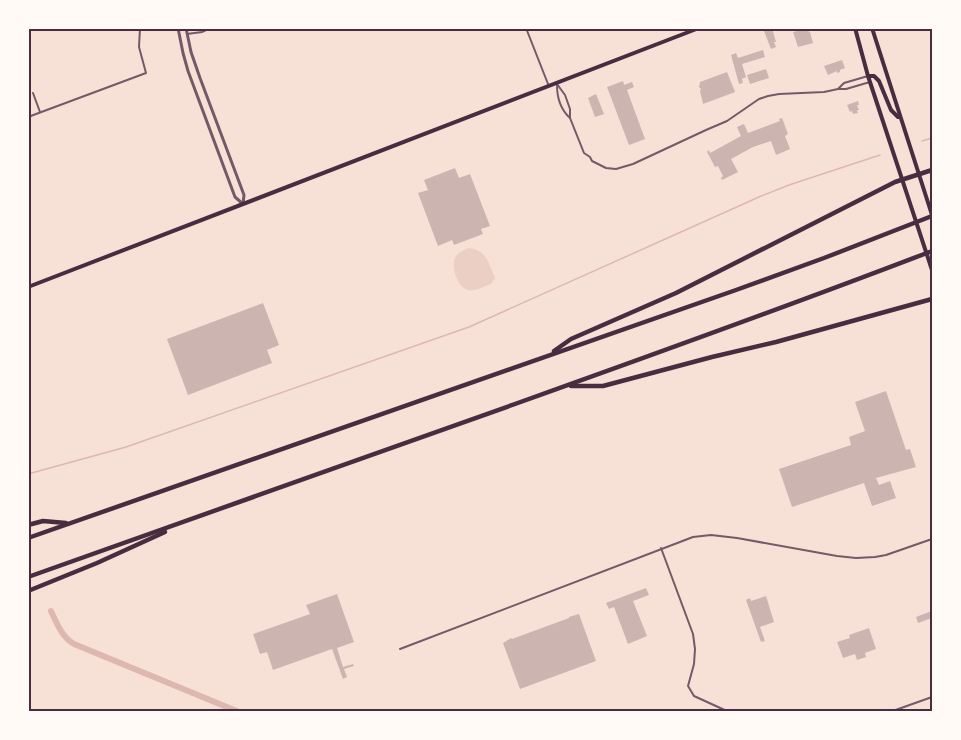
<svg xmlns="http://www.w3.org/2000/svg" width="961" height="740" font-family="'Open Sans',sans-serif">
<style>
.green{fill:#ebcfc5}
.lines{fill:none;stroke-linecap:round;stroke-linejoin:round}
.stream{stroke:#dcb8b0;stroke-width:1.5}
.canal{stroke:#dcb8b0;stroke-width:6}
.building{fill:#ccb4b1}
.minor{stroke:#755966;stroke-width:2}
.tertiary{stroke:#755966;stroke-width:3}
.secondary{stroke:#4a2c40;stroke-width:4}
.primary{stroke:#4a2c40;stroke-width:4}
.motorway{stroke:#4a2c40;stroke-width:4.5}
.neatline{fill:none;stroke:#4a2c40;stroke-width:2}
</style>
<rect width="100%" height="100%" fill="#f7e1d7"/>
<!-- green -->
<path class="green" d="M468,248C487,250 488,262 495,278L491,284C485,286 474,292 468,290C457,287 450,265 456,256C459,252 464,250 468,248Z"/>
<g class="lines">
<!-- stream -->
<g class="stream">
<polyline points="922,141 932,138"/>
<polyline points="28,474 126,447 469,327 759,197 789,185 880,155"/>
</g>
<!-- canal -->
<path class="canal" d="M51,611C57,624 62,637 74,644L239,712"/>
</g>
<!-- building -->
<g class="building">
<polygon points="772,28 776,42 774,42 776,47 771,49 764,31"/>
<polygon points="805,29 810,32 813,43 798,47 793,32"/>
<polygon points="763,50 765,57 742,64 746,77 742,79 743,83 739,84 731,55 736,53 738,58"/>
<polygon points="842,60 845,68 840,70 840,72 837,73 837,71 828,75 824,66"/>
<polygon points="766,69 769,78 750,84 747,75"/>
<polygon points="727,72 735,92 703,104 700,91 701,89 699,87 700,82"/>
<polygon points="623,81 624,85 632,82 634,87 627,90 645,139 629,145 607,87"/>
<polygon points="596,94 604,114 595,117 588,98"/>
<polygon points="858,101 859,105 857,105 859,110 857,110 858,113 853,114 852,111 850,112 847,105"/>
<polygon points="782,118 788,134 785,136 790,149 776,155 771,141 753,147 731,159 738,172 722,180 721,178 723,176 718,166 715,167 707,152 709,150 710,153 741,136 737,127 744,124 748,133 780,121 779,119"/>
<polygon points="455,168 459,178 470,174 490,226 481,229 483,234 454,245 452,240 438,246 418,193 428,190 424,180"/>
<polygon points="263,303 279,345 267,350 272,363 188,395 167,339"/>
<polygon points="886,391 906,450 910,449 916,467 876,478 879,485 890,481 896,498 872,506 864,483 792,507 779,469 851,445 849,437 865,431 855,402"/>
<polygon points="646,588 649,595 633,601 647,636 628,644 614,607 609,609 606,603"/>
<polygon points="337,594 354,642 337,648 343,667 353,664 354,666 344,669 347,677 343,679 332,649 273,670 267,652 260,654 253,634 310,614 306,605"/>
<polygon points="766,596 774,622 760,627 765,641 761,642 746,600 750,598 751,601"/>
<polygon points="932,611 932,618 918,623 916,617"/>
<polygon points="579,614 596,661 520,689 503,643 511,638 512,639 569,618 569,617"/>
<polygon points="869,628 876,649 865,653 866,657 857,660 855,654 843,658 837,642 850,638 849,635"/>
</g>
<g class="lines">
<!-- minor -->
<g class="minor">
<polyline points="526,28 548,84"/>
<polyline points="187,34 202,32 210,28"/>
<polyline points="557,84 565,95 570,109 570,118 584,153 590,157 592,161 606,168 616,169 633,164 706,130 727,121 759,99 768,96 779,94 824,92 838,89 846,89 870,82"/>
<path d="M557,85C557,98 560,109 570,118"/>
<polyline points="838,89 844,83 868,76"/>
<polyline points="33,93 40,112"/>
<polyline points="28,117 146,73 139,47 140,28"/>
<polyline points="661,548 693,634 695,649 694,664 688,686 694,696 729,712"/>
<polyline points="400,649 693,537 711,535 737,538 837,556 856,558 875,557 886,555 932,539"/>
<polyline points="890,712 932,697"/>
</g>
<!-- tertiary -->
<g class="tertiary">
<polyline points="178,28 183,53 188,71 235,197 243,204"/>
<polyline points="186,28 191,52 200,78 244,195 243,204"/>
</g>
<!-- secondary -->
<g class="secondary">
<polyline points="855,28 868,76 932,270"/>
<polyline points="872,28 932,215"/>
<polyline points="868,76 874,76 879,81 891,110 898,117"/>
</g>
<!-- primary -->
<polyline class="primary" points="28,287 699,28"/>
<!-- motorway -->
<g class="motorway">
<polyline points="554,351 571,339 676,293 895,182 932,170"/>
<polyline points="571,386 603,386 712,357 776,342 932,299"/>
<polyline points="28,525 43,521 66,523"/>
<polyline points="28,538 736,290 824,258 932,216"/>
<path d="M28,577C191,520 353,462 515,404C655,354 794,304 932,251"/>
<polyline points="28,591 97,563 165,532"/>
</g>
</g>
<!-- border -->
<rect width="961" height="740" fill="none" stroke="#fffaf5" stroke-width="60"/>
<rect x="30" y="30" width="901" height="680" class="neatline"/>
</svg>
